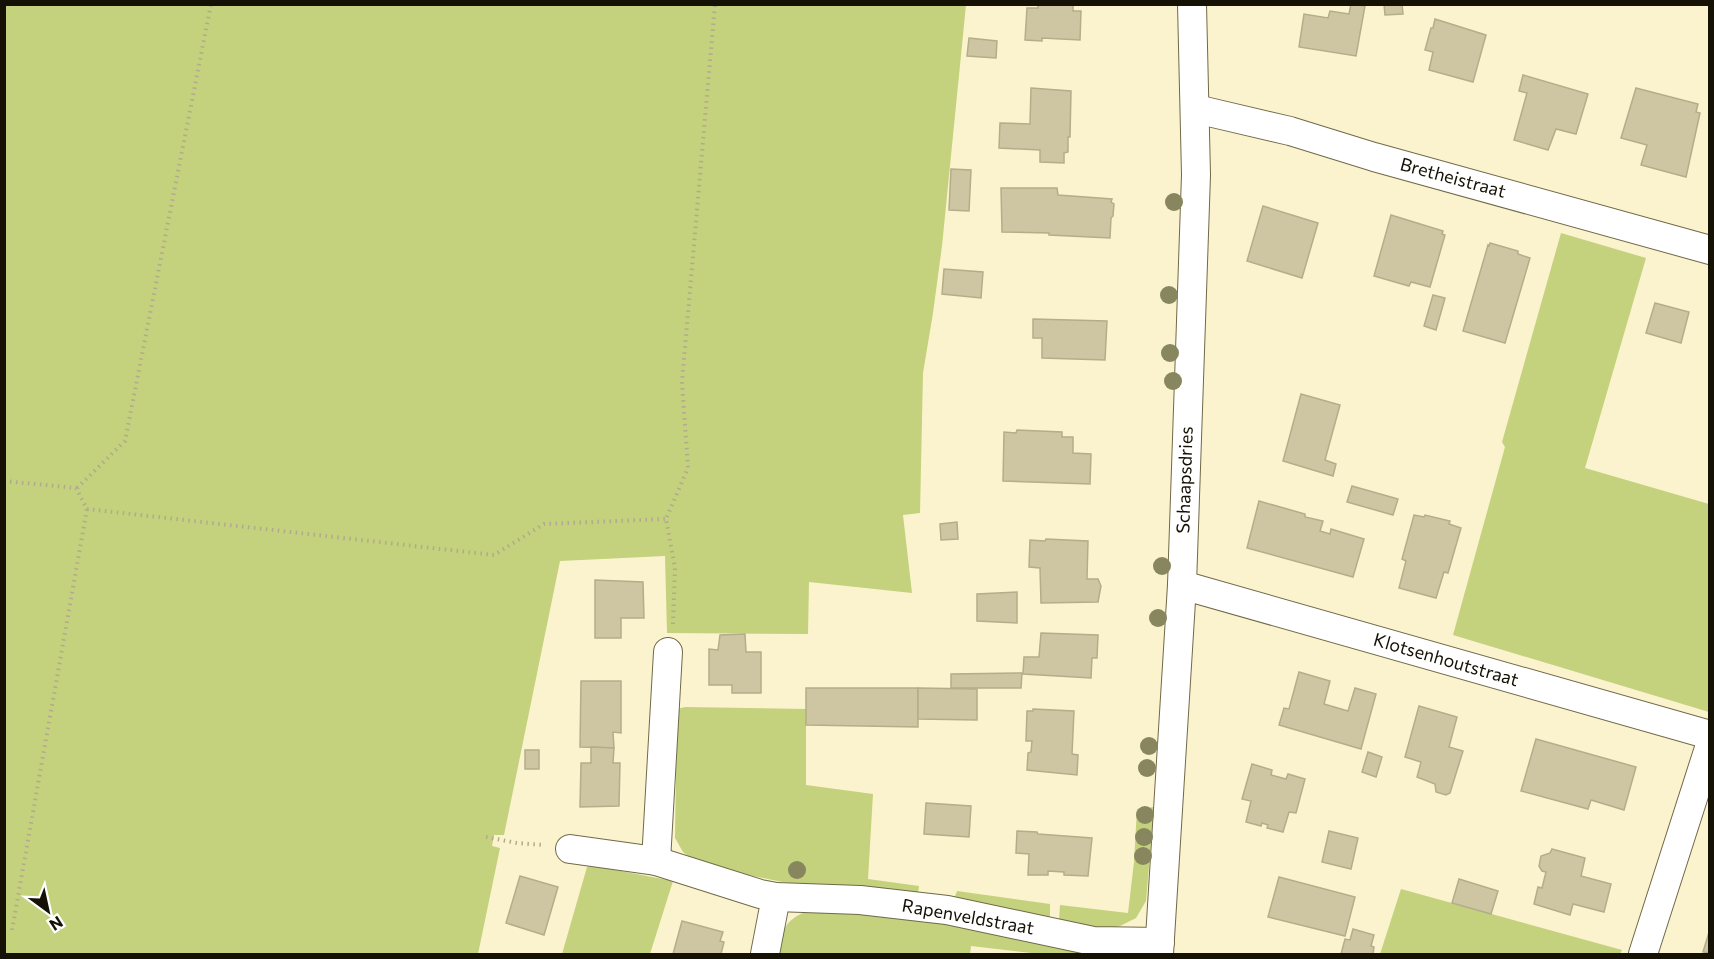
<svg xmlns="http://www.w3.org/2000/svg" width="1714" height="959" font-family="Commissioner,sans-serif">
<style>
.green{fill:#c4d17d}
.building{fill:#cec6a2;stroke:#b4ad89;stroke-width:1.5}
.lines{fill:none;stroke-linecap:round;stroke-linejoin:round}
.street-casing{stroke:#706948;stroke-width:30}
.path{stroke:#b1ab8d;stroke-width:4;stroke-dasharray:1.5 4.5;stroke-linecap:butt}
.street{stroke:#fff;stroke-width:28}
.tree{fill:#87865f}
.labels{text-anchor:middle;stroke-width:4.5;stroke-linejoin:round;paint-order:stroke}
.street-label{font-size:18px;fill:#151205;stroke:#fff}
</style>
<rect width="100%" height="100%" fill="#fbf3ce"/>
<!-- green -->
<g class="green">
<polygon points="4,5 966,5 942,246 933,313 923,373 920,513 903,515 912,593 809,582 808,634 667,633 665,556 560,561 504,835 494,835 492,846 500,848 478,954 5,954"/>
<polygon points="1561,233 1646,258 1585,468 1709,504 1709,712 1453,635 1505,447 1502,442"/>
<polygon points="685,707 806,709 806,785 873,794 868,879 919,886 918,893 792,884 700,865 683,852 675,838 677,709"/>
<polygon points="1154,807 1146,901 1136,918 1120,926 1108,929 1059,920 1060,905 1128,913 1134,862 1137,809"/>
<polygon points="595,866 673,881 650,954 562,954 587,867"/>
<polygon points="1401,889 1622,950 1620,954 1380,954"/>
<polygon points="957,891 1050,904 1050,918 954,899"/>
<path d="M812,909L939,920L1116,954H1040L971,946L970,954H776C783,928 785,919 812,909Z"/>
</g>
<!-- building -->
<g class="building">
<polygon points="1038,4 1073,4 1073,11 1081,11 1080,40 1042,38 1042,41 1025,40 1027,8 1038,8"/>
<polygon points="1351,4 1365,6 1356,56 1299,47 1304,14 1328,18 1330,11 1349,14"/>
<polygon points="1384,4 1402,4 1403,14 1385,15"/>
<polygon points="1435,19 1486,35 1473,82 1429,70 1433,52 1425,50 1431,28 1433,28"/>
<polygon points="969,38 997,41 996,58 967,56"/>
<polygon points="1523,75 1588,94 1576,134 1556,129 1548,150 1514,140 1527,93 1519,91"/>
<polygon points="1031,88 1071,91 1070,137 1068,137 1068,152 1064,153 1064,163 1040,162 1040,150 999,148 1000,123 1030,124"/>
<polygon points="1636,88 1698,104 1696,112 1700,113 1686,177 1641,165 1647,145 1621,138"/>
<polygon points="951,169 971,170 969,211 949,210"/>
<polygon points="1001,188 1057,188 1058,195 1112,199 1111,202 1114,204 1113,216 1111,218 1110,238 1049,235 1049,233 1002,232"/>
<polygon points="1263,206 1318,223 1302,278 1247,261"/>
<polygon points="1391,215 1443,231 1442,234 1445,235 1430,287 1411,282 1409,286 1374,276"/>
<polygon points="1490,243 1518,251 1518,254 1530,258 1505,343 1463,331 1488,245 1489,246"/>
<polygon points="944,269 983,272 981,298 942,294"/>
<polygon points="1433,295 1445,298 1436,330 1424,326"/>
<polygon points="1655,303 1689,312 1681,343 1646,333"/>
<polygon points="1033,319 1107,321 1105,360 1042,358 1042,338 1033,338"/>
<polygon points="1301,394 1340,405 1325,460 1336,464 1333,476 1283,461"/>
<polygon points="1017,430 1062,432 1062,437 1073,437 1073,453 1091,454 1090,484 1003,481 1004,432 1016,433"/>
<polygon points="1352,486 1398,499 1393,515 1347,502"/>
<polygon points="1259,501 1305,514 1305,517 1323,521 1320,531 1330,534 1331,529 1364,539 1353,577 1247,548"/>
<polygon points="1414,515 1424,517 1425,515 1450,521 1449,524 1461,528 1448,573 1444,572 1436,598 1399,588 1406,561 1402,559"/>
<polygon points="957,522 958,539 941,540 940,524"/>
<polygon points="1046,539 1088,541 1087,579 1098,579 1101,586 1098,602 1041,603 1040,568 1029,567 1030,540 1045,541"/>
<polygon points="595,580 643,582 644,618 621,618 621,638 595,638"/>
<polygon points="1017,592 1017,623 977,621 977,594"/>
<polygon points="1041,633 1098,635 1097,658 1092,658 1091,678 1023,674 1024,657 1039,657"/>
<polygon points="745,634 746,652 761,652 761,693 732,693 732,685 709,685 709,649 718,650 720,635"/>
<polygon points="1299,672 1330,681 1324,704 1348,711 1355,688 1376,694 1361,749 1279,725 1284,708 1289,709"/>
<polygon points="1022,673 1021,688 951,688 951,674"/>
<polygon points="581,681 621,681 621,733 613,732 614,748 580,747"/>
<polygon points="806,688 918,688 918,727 806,725"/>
<polygon points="918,688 977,689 977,720 918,719"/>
<polygon points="1419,706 1457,717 1449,747 1463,751 1450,793 1446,795 1436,792 1435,784 1417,777 1421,762 1405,757"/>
<polygon points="1033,709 1074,711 1072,754 1078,755 1077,775 1027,770 1028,753 1031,752 1032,741 1026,741 1027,711 1033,711"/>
<polygon points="1536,739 1636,767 1624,810 1591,800 1588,809 1521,791"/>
<polygon points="591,747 614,748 613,763 620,763 619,806 580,807 581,763 591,763"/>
<rect x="525" y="750" width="14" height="19"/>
<polygon points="1368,752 1382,757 1376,777 1362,772"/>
<polygon points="1252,764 1272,770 1271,775 1286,779 1288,774 1305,779 1296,813 1289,812 1283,832 1267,828 1268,825 1262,823 1261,826 1246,822 1251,801 1242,799"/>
<polygon points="926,803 971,806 969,837 924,834"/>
<polygon points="1017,831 1037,832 1038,834 1092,838 1088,876 1064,875 1064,872 1048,871 1048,875 1028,875 1029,854 1016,853"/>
<polygon points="1329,831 1358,838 1351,869 1322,862"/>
<polygon points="1552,849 1585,858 1581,876 1611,884 1604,912 1573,904 1570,915 1534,904 1538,887 1542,888 1546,872 1542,871 1539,866 1541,856 1550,853"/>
<polygon points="520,876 558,887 544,935 506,923"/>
<polygon points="1279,877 1355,897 1345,936 1268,917"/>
<polygon points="1459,879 1498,891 1491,914 1452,903"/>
<polygon points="682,921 723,932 720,941 724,942 721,954 673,954"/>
<polygon points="1353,929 1374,935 1371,946 1374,947 1373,954 1341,954 1345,939 1350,940"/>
<polygon points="1710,929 1710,953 1703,952"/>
</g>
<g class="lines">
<!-- street casing -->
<g class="street-casing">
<g id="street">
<polyline points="1196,109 1290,131 1374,157 1710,250"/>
<polyline points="1182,585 1710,735"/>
<polyline points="570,849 656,861 668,652"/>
<polyline points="656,861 760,894 776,897 860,900 947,910 1093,941 1160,942"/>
<polyline points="765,954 776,897"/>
<polyline points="1159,954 1182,585 1196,175 1192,4"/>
<polyline points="1643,954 1710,745"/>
</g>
</g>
<!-- path -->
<g class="path">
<polyline points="4,481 76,488 87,509 494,555 544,524 666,519"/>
<polyline points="77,488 125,441 211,4"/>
<polyline points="673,624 675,568 666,519 688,468 682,382 715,4"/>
<polyline points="486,837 517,843 543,845"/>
<polyline points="12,930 87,509"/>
</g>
<!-- street -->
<use href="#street" class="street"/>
</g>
<!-- trees -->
<g class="tree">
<circle cx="1174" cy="202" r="9"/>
<circle cx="1169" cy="295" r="9"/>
<circle cx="1170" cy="353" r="9"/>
<circle cx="1173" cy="381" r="9"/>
<circle cx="1162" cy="566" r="9"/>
<circle cx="1158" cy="618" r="9"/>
<circle cx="1149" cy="746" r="9"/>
<circle cx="1147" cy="768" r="9"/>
<circle cx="1145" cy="815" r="9"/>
<circle cx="1144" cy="837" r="9"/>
<circle cx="1143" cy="856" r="9"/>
<circle cx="797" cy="870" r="9"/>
</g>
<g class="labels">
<!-- street labels -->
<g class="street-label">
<text transform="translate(1453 178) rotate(15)" y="6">Bretheistraat</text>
<text transform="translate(1185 480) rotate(-88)" y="6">Schaapsdries</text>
<text transform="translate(1446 660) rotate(16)" y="6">Klotsenhoutstraat</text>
<text transform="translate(968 917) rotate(10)" y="6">Rapenveldstraat</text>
</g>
</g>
<!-- border -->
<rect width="1714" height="959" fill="none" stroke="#151205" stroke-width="12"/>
<!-- north arrow -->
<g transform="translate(48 911) rotate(147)" stroke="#ffffff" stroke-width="4.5" paint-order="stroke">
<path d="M0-4.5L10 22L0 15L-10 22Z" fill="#151205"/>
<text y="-9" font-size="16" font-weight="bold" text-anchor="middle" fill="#151205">N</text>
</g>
</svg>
